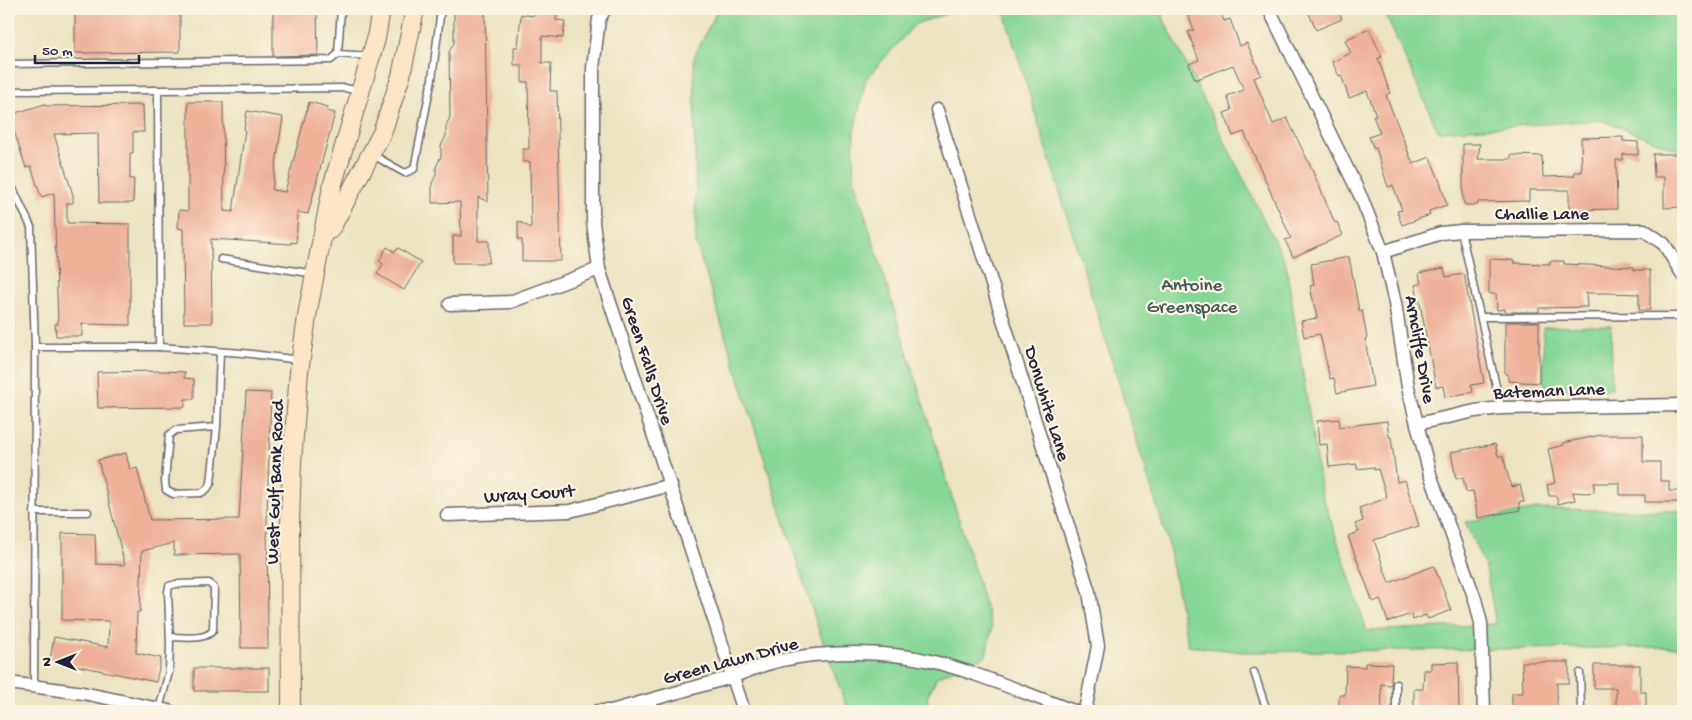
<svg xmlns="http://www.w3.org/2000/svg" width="1692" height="720" font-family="'Gochi Hand',sans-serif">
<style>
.green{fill:#86d797;stroke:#547c69}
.building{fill:#efb098}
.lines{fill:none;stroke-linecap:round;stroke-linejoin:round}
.lane-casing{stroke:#69666a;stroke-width:9}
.street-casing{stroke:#69666a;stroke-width:15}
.secondary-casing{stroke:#69666a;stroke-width:20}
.lane{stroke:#fff;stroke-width:6}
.street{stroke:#fff;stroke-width:12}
.secondary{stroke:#fce5c4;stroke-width:18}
.labels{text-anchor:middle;stroke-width:4.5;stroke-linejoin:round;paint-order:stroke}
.street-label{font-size:19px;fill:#22223b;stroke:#fcf5e5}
.park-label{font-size:19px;fill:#405857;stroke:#fcf5e5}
</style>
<rect width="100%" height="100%" fill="#fcf5e5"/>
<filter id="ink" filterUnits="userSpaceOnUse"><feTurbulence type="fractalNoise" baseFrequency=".02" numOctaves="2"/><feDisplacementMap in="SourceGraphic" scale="10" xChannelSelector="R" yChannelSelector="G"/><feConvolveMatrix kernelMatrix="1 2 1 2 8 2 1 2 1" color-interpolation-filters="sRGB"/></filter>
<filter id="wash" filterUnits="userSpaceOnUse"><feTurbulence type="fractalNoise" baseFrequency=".0096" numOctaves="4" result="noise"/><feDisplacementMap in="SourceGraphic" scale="20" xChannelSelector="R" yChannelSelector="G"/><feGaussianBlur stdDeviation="1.12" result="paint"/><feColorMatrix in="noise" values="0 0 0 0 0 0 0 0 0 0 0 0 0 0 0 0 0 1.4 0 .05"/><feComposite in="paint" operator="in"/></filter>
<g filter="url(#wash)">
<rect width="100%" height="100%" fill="#ece3c1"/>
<!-- green -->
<g class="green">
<polygon points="718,9 962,9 915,24 866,79 854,132 853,176 992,627 986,656 937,677 927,697 930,711 848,711 818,628 696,243 694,57"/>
<polygon points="1003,9 1161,9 1165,22 1286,264 1321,491 1367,631 1496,624 1486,568 1465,522 1537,509 1683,511 1683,647 1245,652 1188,646 1168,542"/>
<polygon points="1383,9 1683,9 1683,152 1601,120 1438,131"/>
<polygon points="1611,326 1612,389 1544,390 1543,327"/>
</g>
<g id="blocks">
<!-- building -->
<g class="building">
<polygon points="75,9 180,9 180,52 75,53"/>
<polygon points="273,9 317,9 318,55 273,56"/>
<polygon points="454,9 485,9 488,202 478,197 478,241 489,241 489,263 453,263 453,236 461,236 460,202 432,203 432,183 436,175 436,167 441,156 441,146 446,136 446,126 450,117 449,52 454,43"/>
<polygon points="534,9 557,9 556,20 565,21 563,38 542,36 542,63 551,63 550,91 557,91 561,261 522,261 522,240 518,240 518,221 531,228 530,162 523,162 523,149 529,149 529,136 528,82 522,82 522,65 514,65 514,47 518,47 521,14 533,16"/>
<polygon points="1203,9 1219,9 1224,21 1230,19 1240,46 1247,43 1261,75 1254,78 1273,124 1287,118 1309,163 1335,223 1337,222 1343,235 1293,257 1285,240 1291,238 1244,132 1233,136 1224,113 1232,110 1227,96 1244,90 1233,65 1195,80 1189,64 1199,60 1188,32 1194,30 1188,15"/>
<polygon points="1307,9 1338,9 1342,19 1316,30"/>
<polygon points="1369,29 1382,57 1378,58 1390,93 1386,95 1413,164 1430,157 1440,182 1447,205 1429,211 1430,215 1402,225 1397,211 1402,210 1393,185 1388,187 1376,148 1374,149 1369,137 1380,133 1373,116 1376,115 1367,91 1349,98 1341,75 1339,76 1332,62 1351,53 1345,40"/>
<polygon points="188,102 223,102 224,211 233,212 245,130 244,130 247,111 283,117 272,190 285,192 309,102 328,107 327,111 335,113 308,214 298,212 296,243 291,242 291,244 211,239 212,323 184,323 183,229 178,228 179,210 188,211"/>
<polygon points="45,104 45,106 143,105 144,132 133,132 133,153 130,153 130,179 134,179 133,203 99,203 98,133 54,134 73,195 73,203 67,203 67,223 130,224 130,325 82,324 82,336 56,336 55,324 58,324 54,193 41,197 31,166 26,168 9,115"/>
<polygon points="1623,137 1623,141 1638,142 1638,155 1623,154 1623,160 1616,160 1617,209 1569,210 1569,190 1529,190 1529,201 1478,202 1478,205 1465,205 1463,200 1463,144 1480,144 1478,159 1511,159 1511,155 1542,156 1543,177 1575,176 1574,172 1582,172 1581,138"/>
<polygon points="1653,154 1678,154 1678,167 1683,167 1683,207 1664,208 1664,177 1654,177"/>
<polygon points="387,247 395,252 398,248 421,262 404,290 377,274 383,264 379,261"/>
<polygon points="1349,257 1359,311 1362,310 1367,338 1365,339 1373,386 1337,393 1334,378 1330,379 1320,334 1304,337 1301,321 1317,318 1310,286 1314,285 1311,264"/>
<polygon points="1489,259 1514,260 1514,263 1550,264 1550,261 1564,261 1564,264 1634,267 1634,270 1650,270 1650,310 1639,310 1639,294 1607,293 1586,293 1587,307 1539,308 1539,312 1505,312 1505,309 1497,310 1496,294 1489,294"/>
<polygon points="1444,268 1446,277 1464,274 1484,383 1471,385 1473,392 1445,397 1443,386 1436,387 1419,298 1418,298 1415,285 1421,284 1419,273"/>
<polygon points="1505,322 1539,322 1539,383 1508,381 1508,374 1505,374"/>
<polygon points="163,371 185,372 184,378 194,379 194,399 185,399 185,407 98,408 97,372"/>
<polygon points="246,392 271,393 267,512 268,648 241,648 240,554 174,555 174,543 142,551 140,612 137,612 136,653 161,658 156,682 50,660 54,637 108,647 109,621 62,620 62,533 95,534 96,564 125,565 98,460 126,453 130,470 137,468 150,520 239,519"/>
<polygon points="1339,419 1340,427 1387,421 1389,437 1391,437 1397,482 1405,480 1419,526 1374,540 1389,583 1434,566 1451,610 1428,619 1426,615 1413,620 1411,614 1388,622 1380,599 1373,602 1348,536 1359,532 1355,524 1363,521 1359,508 1387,498 1378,469 1374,470 1374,467 1357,469 1357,464 1329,467 1327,444 1319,445 1317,421"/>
<polygon points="1601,435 1643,435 1643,462 1660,462 1660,481 1669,481 1669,491 1683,491 1683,502 1645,502 1645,495 1620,495 1620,483 1594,483 1594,492 1586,493 1573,492 1575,500 1558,504 1556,496 1549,496 1547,485 1555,483 1548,449 1564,445 1563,443"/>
<polygon points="1495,444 1498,456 1503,456 1511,487 1520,485 1524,502 1519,502 1520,510 1478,518 1473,491 1466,492 1463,477 1456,479 1451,452"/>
<polygon points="1458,662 1459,708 1455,708 1455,711 1414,711 1414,689 1423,689 1424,670 1431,670 1431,663"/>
<polygon points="1522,662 1569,662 1569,683 1557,683 1557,711 1512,711 1512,693 1523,693"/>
<polygon points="1365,663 1392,664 1391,685 1381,684 1382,711 1339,711 1339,695 1345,695 1346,666 1365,667"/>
<polygon points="1594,665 1640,665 1640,692 1646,692 1646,711 1616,711 1616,688 1594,688"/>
<rect x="194" y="668" width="75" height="23"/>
</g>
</g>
</g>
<g filter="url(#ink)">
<use href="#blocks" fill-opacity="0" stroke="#69666a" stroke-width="1"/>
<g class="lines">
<!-- lane casing -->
<g class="lane-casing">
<g id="lane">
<polyline points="341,9 338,54 370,56"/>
<polyline points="9,64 331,60 338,54"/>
<polyline points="9,91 158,90"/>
<polyline points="371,154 405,173 414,169 432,79 441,9"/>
<polyline points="9,180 31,227 35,347 159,347"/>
<polyline points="1461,231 1501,408"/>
<polyline points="221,259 315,274"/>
<polyline points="1481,317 1683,316"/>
<polyline points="300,360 243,353 159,347 158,90 345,88 359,91"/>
<polyline points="217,427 211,483 207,489 201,493 173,494 166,490 165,481 169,435 176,430 217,427 220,352"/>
<polyline points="34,512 88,512"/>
<polyline points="1254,672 1267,711"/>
<polyline points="1580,673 1581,711"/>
<polyline points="34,686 35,347"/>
<path d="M159,709L169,672L170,644L168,592L169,586L176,584L209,583L214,588L213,630C206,641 182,637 170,637"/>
<polyline points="1396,711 1396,684"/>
</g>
</g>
<!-- street casing -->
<g class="street-casing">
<g id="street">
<polyline points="605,9 599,19 593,68 593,222 599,269 744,711"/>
<polyline points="1269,9 1361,197 1383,252 1395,303 1408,387 1417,424 1430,474 1475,599 1481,623 1484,711"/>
<polyline points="937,110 1089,592 1098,646 1085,711"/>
<polyline points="1383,252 1441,233 1461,231 1644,230 1664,244 1683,275"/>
<polyline points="450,304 510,302 599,269"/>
<polyline points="1417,424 1475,411 1501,408 1683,405"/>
<polyline points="447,515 570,511 671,485"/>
<polyline points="9,683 83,693 169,711"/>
<path d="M598,711H611C650,700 689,689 728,678C741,674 754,668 767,664C815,650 882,650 930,661C977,672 1028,695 1074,711"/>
</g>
</g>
<!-- secondary casing -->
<g class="secondary-casing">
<g id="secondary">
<polyline points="330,230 382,133 401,76 415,9"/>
<polyline points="291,711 290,523 292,462 299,372 308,310 332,187 376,39 381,9"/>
</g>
</g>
<!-- lane -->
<use href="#lane" class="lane"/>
<!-- street -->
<use href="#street" class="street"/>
<!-- secondary -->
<use href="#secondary" class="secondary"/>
</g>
</g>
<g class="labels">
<!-- street labels -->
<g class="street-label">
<text x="1542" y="219">Challie Lane</text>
<text transform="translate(1422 349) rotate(80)" y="7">Arncliffe Drive</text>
<text transform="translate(649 360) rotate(72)" y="7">Green Falls Drive</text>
<text transform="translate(1549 389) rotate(-2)" y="7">Bateman Lane</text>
<text transform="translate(1049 403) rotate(73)" y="7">Donwhite Lane</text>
<text transform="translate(273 482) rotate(-88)" y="7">West Gulf Bank Road</text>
<text transform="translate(529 492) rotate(-4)" y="7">Wray Court</text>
<text transform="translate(730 659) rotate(-15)" y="7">Green Lawn Drive</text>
</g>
<!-- park labels -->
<g class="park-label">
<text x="1192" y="290">Antoine<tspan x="1192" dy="22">Greenspace</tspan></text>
</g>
</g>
<!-- margin -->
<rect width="1692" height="720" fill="none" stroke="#fcf5e5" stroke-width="30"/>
<!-- north arrow -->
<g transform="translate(58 662) rotate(270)" stroke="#fcf5e5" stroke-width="4" paint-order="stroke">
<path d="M0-4L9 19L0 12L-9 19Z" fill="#22223b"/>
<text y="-8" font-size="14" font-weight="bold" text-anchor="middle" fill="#22223b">N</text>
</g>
<!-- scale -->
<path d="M35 55v8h104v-8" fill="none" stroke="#22223b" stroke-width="2.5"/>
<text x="42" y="55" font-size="15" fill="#22223b" stroke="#fcf5e5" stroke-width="4" paint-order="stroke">50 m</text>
</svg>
